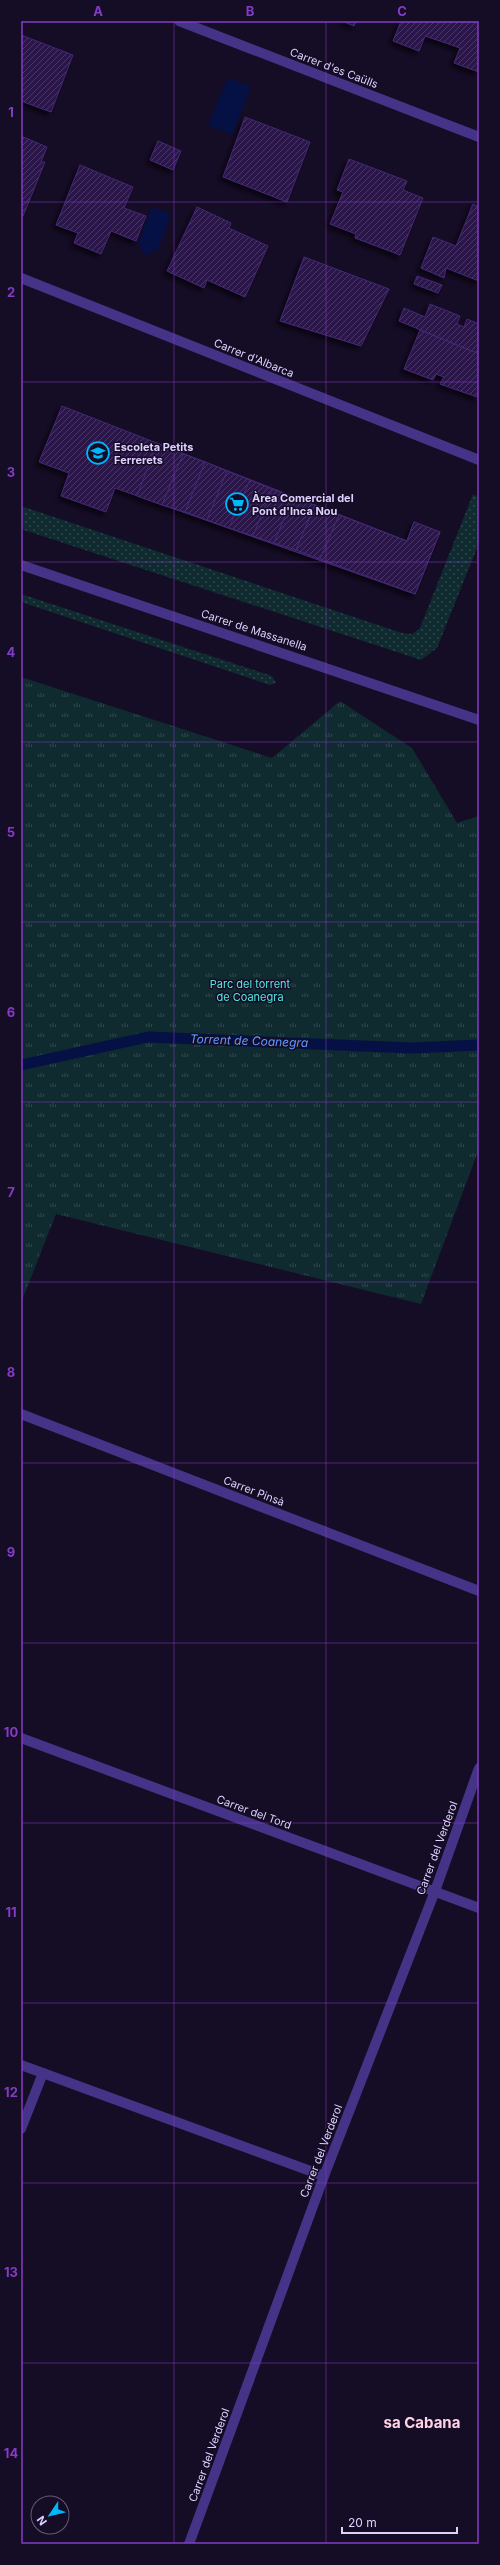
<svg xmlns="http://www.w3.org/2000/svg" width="500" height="2565" font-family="Inter,sans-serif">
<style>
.grass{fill:url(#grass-tufts)}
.garden{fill:url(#garden-dots)}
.water{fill:#051145}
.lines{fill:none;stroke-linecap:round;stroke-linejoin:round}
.stream{stroke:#051145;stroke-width:11}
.building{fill:url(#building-hatch);stroke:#442775;filter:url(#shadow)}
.minor{stroke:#453388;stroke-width:10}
.grid{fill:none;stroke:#853cc5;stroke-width:1;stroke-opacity:0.55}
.labels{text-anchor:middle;stroke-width:3;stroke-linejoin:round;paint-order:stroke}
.street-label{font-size:11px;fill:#ded0ff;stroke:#150c25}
.poi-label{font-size:11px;font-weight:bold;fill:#ded0ff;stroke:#150c25;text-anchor:start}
.park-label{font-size:11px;fill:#52e9de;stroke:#150c25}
.water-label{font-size:12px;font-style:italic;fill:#5e99ff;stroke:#150c25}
.district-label{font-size:15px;font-weight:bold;fill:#ffd2e7;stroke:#150c25}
.neatline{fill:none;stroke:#853cc5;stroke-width:1.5}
.grid-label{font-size:13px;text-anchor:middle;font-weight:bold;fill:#853cc5}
</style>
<defs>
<pattern id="grass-tufts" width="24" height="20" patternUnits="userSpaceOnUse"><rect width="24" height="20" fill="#0f2b2f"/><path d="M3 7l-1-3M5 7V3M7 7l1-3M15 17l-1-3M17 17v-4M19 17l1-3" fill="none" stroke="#32494e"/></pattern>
<pattern id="garden-dots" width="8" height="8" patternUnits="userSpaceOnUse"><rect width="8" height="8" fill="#0f2b2f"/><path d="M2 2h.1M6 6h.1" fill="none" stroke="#32494e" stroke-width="1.8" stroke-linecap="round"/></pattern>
<pattern id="building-hatch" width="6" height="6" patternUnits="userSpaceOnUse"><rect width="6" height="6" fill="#291748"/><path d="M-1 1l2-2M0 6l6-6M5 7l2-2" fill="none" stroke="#483863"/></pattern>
<filter id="shadow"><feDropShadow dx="-3.5" dy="3.5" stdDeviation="2" flood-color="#0009"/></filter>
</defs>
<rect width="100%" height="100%" fill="#150c25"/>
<!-- grass -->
<polygon class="grass" points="21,677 272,758 340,701 412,748 457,823 479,816 479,1149 421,1304 56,1214 21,1303"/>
<!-- garden -->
<g class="garden">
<polygon points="473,494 479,498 479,543 437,648 421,660 21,529 21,506 402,633 412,634 420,628"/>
<polygon points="21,594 272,676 276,683 270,685 21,602"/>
</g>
<!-- water -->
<g class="water">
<polygon points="228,78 251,87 232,135 208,125"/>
<polygon points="152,207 171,214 157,252 154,250 147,255 142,252 141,245 138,244"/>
</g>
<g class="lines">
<!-- stream -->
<polyline class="stream" points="21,1065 148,1037 412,1048 479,1045"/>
</g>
<!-- building -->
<g class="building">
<polygon points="342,21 356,21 354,26"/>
<polygon points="401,21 479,21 479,72 454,63 460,48 443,42 425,36 419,51 393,41"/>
<polygon points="21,35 73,55 51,112 21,101"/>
<polygon points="245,117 310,142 287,202 223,177"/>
<polygon points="21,136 47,147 41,162 45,162 23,216 21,215"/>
<polygon points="158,141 181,151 173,170 150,160"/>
<polygon points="349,159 407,181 403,190 423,198 400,255 355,238 356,234 330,224 343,192 337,190"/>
<polygon points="80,165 133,187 124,208 146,216 136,241 111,231 101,254 74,243 78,233 56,225"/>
<polygon points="473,204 479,207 479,281 446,268 444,278 421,268 433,237 456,246"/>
<polygon points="197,207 231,223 229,228 268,246 245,297 207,280 204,288 167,271"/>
<polygon points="304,257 389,289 361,346 280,321"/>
<polygon points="417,276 442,285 438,293 414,284"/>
<polygon points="430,304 460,316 457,324 464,327 467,319 479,324 479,354 399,321 404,308 425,317"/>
<polygon points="420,330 479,354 479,391 477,397 440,384 444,377 436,374 433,380 404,369"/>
<polygon points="62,406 407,541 414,522 440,532 415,594 115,488 106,512 61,496 69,473 39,462"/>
<polygon points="157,443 183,454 162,505 137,496"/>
<polygon points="183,454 205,462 185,512 162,505"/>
<polygon points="205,462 227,471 207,520 185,512"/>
<polygon points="227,471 250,480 229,528 207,520"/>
<polygon points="250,480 272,489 253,536 229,528"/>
<polygon points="272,489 293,497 274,543 253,536"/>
<polygon points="293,497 315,505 296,550 274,543"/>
<polygon points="315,505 339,515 320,559 296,550"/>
<polygon points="339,515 407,541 414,522 440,532 415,594 320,559"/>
</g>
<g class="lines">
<!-- minor -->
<g class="minor">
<polyline points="179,21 479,137"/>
<polyline points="21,278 479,460"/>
<polyline points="21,565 479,720"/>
<polyline points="21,1414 479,1591"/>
<polyline points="21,1738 479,1908"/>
<polyline points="21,2065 324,2176"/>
<polyline points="21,2129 43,2073"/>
<polyline points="189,2544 324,2176 435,1891 479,1768"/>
</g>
</g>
<!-- grid -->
<path class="grid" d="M174,21V2544M326,21V2544M21,202H479M21,382H479M21,562H479M21,742H479M21,922H479M21,1102H479M21,1282H479M21,1463H479M21,1643H479M21,1823H479M21,2003H479M21,2183H479M21,2363H479"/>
<!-- icons -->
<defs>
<g id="school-ring" transform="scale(1.15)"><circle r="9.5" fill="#150c25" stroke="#00b6fb" stroke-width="1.5"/><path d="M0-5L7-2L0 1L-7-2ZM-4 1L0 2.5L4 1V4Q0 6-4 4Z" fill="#00b6fb"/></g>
<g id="supermarket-ring" transform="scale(1.15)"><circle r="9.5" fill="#150c25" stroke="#00b6fb" stroke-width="1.5"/><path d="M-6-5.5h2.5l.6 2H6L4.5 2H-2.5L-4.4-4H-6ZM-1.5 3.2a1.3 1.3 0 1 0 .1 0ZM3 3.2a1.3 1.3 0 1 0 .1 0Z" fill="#00b6fb"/></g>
</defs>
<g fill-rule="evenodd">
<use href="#school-ring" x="98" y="453"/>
<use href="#supermarket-ring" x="237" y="504"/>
</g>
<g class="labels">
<!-- street labels -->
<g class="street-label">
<text transform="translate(334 68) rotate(21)" y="4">Carrer d'es Caülls</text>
<text transform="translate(254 358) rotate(22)" y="4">Carrer d'Albarca</text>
<text transform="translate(254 630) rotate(18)" y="4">Carrer de Massanella</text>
<text transform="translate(254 1491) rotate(21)" y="4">Carrer Pinsà</text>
<text transform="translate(254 1812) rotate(20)" y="4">Carrer del Tord</text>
<text transform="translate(437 1848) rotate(-70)" y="4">Carrer del Verderol</text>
<text transform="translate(321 2151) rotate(-69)" y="4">Carrer del Verderol</text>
<text transform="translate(209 2455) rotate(-70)" y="4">Carrer del Verderol</text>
</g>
<!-- poi labels -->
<g class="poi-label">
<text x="114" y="451">Escoleta Petits<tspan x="114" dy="13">Ferrerets</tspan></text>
<text x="252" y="502">Àrea Comercial del<tspan x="252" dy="13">Pont d'Inca Nou</tspan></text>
</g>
<!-- park labels -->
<g class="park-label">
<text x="250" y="988">Parc del torrent<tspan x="250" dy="13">de Coanegra</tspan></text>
</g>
<!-- water labels -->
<g class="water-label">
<text transform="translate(249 1041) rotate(2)" y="4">Torrent de Coanegra</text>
</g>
<!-- district labels -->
<g class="district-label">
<text x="422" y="2428">sa Cabana</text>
</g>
</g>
<!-- border -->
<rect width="500" height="2565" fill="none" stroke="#150c25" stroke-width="44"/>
<!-- north arrow -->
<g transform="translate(50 2515) rotate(235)"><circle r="19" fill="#150c25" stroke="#655a7c"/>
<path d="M0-3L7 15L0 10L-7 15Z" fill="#00b6fb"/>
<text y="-6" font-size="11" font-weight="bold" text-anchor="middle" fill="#ded0ff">N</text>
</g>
<!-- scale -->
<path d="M342 2527v6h115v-6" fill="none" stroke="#ded0ff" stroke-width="2"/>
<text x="348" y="2527" font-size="12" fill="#ded0ff" stroke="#150c25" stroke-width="3" paint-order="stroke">20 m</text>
<rect x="22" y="22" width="456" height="2521" class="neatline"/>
<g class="grid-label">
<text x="98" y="16">A</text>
<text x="250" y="16">B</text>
<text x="402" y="16">C</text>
<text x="11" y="117">1</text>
<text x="11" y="297">2</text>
<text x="11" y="477">3</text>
<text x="11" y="657">4</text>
<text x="11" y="837">5</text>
<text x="11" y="1017">6</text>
<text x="11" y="1197">7</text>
<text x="11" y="1377">8</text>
<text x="11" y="1557">9</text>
<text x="11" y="1737">10</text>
<text x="11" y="1917">11</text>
<text x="11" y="2097">12</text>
<text x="11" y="2277">13</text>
<text x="11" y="2458">14</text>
</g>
</svg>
